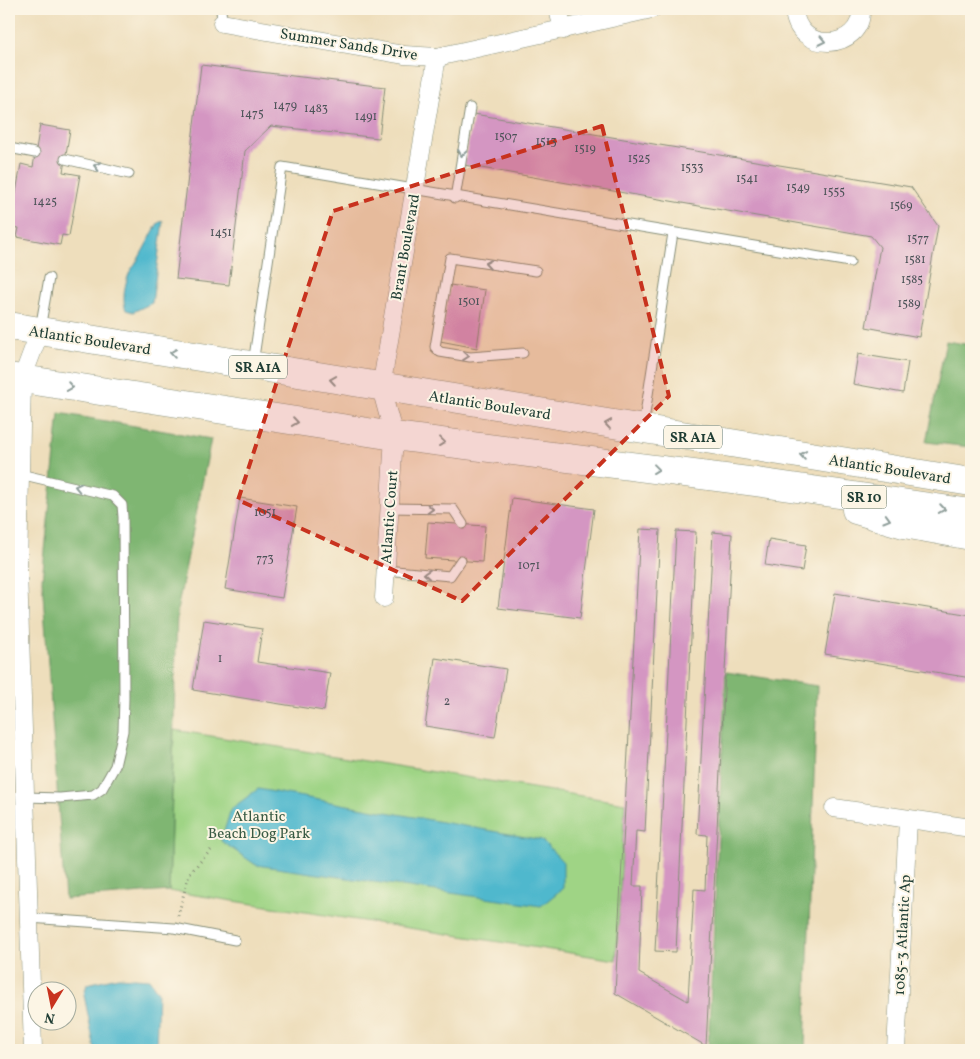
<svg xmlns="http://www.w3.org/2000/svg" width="980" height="1059" font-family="Vollkorn,serif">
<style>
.green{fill:#9fd485;stroke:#5f885c}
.forest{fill:#7fb672;stroke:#4f7a53}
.water{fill:#4fb8cd;stroke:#377a80}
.building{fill:#d496c2}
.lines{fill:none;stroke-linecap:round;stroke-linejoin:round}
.lane-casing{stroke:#868e78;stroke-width:11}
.street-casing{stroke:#868e78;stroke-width:19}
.highway-casing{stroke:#868e78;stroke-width:29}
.path{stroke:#868e78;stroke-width:3;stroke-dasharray:1 4;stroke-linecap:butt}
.lane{stroke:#fff;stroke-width:9}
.street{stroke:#fff;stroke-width:18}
.highway{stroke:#fff;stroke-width:28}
.oneway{stroke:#8f9e9a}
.marked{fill:#c8321e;fill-opacity:0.2;stroke:#c8321e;stroke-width:4;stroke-dasharray:10 6;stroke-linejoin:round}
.labels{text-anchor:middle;stroke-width:4;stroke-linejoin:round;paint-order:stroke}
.number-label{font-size:12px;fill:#4c5358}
.shield{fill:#fcf5e5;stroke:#617469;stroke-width:1}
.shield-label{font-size:14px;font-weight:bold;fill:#1f3d34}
.street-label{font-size:15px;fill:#1f3d34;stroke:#fcf5e5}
.park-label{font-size:15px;fill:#395b44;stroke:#fcf5e5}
</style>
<rect width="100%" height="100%" fill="#fcf5e5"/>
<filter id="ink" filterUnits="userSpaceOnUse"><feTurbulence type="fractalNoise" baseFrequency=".02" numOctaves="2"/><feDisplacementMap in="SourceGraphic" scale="10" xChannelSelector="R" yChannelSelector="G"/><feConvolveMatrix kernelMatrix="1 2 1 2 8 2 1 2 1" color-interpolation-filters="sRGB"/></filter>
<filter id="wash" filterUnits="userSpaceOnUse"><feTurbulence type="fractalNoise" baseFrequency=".0096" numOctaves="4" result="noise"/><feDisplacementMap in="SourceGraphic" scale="20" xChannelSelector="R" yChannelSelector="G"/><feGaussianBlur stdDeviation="1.12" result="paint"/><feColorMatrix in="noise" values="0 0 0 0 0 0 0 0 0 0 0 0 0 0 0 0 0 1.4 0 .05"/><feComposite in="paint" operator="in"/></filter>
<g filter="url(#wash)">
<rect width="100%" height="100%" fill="#eedebc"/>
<!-- green -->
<polygon class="green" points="174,730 625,803 616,960 169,891"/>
<!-- forest -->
<g class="forest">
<polygon points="946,341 971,345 971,447 926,442"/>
<polygon points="59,413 211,439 177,611 169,891 65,899 42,580"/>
<polygon points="726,672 817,686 805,1050 708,1049"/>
</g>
<!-- water -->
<g class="water">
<path d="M163,221L152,303L133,312L126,310C121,299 126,273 135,265L158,223Z"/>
<polygon points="258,789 542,840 563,862 563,888 541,906 256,865 221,841 231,809"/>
<polygon points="118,977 149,979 158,992 156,1050 95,1050 84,995 87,984"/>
</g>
<g id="blocks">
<!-- building -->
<g class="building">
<polygon points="201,65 385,87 379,138 271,126 245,151 229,285 176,279"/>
<polygon points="474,114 911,187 938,226 919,337 866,327 880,247 871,236 464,165"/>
<polygon points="40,125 70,130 63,172 80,175 69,236 62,235 60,245 17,237 19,228 10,227 21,164 33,167"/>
<polygon points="450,285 485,290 477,348 440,341"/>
<polygon points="858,354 908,362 903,393 853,384"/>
<polygon points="240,498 297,507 282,598 225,589"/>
<polygon points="512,498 594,509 580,618 498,608"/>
<polygon points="428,522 485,526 482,562 425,558"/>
<polygon points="640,529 660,530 645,832 636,831 633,886 642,886 639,973 688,1001 694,889 705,890 707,835 697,834 713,532 732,534 706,1046 615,993"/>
<polygon points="676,531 696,532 676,952 655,951"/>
<polygon points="769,539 806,545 802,571 765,565"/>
<polygon points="835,593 971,615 971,678 825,654"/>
<polygon points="204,620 262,629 257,662 330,673 324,711 193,690"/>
<polygon points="435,658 506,669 495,737 425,726"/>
</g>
</g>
</g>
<g filter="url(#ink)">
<use href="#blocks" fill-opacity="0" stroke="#868e78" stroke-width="1"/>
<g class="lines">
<!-- lane casing -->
<g class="lane-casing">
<g id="lane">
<polyline points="221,9 222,23"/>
<polyline points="9,148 35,153"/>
<polyline points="65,159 129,174"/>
<polyline points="455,198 470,108"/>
<polyline points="40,329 49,278"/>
<polyline points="523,353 470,357 440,352 435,347 450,258 536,271"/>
<polyline points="253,364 282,167 850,262"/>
<polyline points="643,427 673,233"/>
<polyline points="20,474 113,496 122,505 123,517 124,698 123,731 115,766 102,789 93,795 60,798 25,797"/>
<polyline points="390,508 453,509 463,524"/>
<polyline points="385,570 450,576 461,560"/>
<polyline points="29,918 174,928 235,940"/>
</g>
</g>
<!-- street casing -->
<g class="street-casing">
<g id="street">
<polyline points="558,9 563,30"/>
<path d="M794,9C796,55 863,51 861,9"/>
<polyline points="222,23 404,55 437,57 652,9"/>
<polyline points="384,598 394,436 381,388 437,57"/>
<polyline points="834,808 971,828"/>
<polyline points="33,1050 18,570 22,379 40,331"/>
<polyline points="896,1050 908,820"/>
</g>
</g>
<!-- highway casing -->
<g class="highway-casing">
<g id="highway">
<polyline points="9,326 971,482"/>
<polyline points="9,377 394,436 756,482 971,513"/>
<polyline points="856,510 904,524 971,536"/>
</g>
</g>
<!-- path -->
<polyline class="path" points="178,916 189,874 211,850"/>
<!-- lane -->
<use href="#lane" class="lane"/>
<!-- street -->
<use href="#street" class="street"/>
<!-- highway -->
<use href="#highway" class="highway"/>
</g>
<!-- one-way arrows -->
<defs><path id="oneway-chevron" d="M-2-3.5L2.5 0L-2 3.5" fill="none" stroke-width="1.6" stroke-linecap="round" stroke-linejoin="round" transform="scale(1.25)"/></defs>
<g class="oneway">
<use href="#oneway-chevron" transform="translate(822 41) rotate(12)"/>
<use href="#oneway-chevron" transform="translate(462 153) rotate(99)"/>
<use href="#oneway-chevron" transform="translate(97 166) rotate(-167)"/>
<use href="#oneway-chevron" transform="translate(488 264) rotate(-171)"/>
<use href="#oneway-chevron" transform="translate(173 353) rotate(-171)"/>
<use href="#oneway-chevron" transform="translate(466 356) rotate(5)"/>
<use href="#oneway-chevron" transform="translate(333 380) rotate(-171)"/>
<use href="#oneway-chevron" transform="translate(70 387) rotate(9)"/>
<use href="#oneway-chevron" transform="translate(295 422) rotate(8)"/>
<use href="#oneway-chevron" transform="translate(608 424) rotate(-171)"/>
<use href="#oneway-chevron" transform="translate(442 442) rotate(7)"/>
<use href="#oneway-chevron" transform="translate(803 455) rotate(-171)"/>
<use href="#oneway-chevron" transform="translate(656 469) rotate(7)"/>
<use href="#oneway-chevron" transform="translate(78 487) rotate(-167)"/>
<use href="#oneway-chevron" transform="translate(430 509) rotate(2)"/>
<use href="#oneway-chevron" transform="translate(942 509) rotate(9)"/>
<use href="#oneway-chevron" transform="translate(887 519) rotate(16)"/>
<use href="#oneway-chevron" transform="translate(427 574) rotate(-175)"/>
</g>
</g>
<!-- marked area -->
<path class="marked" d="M602,126L669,396L462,601L238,500L333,211Z"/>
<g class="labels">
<!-- number labels -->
<g class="number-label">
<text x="285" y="109">1479</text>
<text x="316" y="112">1483</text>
<text x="252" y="117">1475</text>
<text x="366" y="120">1491</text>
<text x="506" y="140">1507</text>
<text x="546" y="145">1513</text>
<text x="585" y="152">1519</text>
<text x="639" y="162">1525</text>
<text x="692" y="171">1533</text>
<text x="747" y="182">1541</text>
<text x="798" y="191">1549</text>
<text x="834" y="195">1555</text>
<text x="45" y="205">1425</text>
<text x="901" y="209">1569</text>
<text x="221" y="236">1451</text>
<text x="918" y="242">1577</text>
<text x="915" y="263">1581</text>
<text x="912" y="283">1585</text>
<text x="469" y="305">1501</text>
<text x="909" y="307">1589</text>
<text x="265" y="516">1051</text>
<text x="265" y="562">773</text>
<text x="529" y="569">1071</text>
<text x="220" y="662">1</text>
<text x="447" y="705">2</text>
</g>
<!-- shield labels -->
<g class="shield">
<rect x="229" y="355.5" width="58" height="23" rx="4"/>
<rect x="664" y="425.5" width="58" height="23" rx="4"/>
<rect x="841.5" y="485.5" width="45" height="23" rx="4"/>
</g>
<g class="shield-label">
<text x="258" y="372">SR A1A</text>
<text x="693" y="442">SR A1A</text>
<text x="864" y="502">SR 10</text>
</g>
<!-- street labels -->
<g class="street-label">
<text transform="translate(349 44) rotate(9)" y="5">Summer Sands Drive</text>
<text transform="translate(405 247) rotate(-80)" y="5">Brant Boulevard</text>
<text transform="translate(90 340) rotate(9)" y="5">Atlantic Boulevard</text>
<text transform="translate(490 405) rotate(9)" y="5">Atlantic Boulevard</text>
<text transform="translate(890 469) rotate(9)" y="5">Atlantic Boulevard</text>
<text transform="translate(389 517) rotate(-86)" y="5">Atlantic Court</text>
<text transform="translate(902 935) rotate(-87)" y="5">1085-3 Atlantic Ap</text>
</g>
<!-- park labels -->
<g class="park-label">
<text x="259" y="821">Atlantic<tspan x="259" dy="17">Beach Dog Park</tspan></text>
</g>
</g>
<!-- margin -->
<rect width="980" height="1059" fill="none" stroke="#fcf5e5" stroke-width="30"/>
<!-- north arrow -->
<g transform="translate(52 1006) rotate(190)"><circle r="24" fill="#fcf5e5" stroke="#a4ab9e"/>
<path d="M0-4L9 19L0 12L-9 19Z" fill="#c8321e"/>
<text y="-8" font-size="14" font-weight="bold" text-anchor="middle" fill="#1f3d34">N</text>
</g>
</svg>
